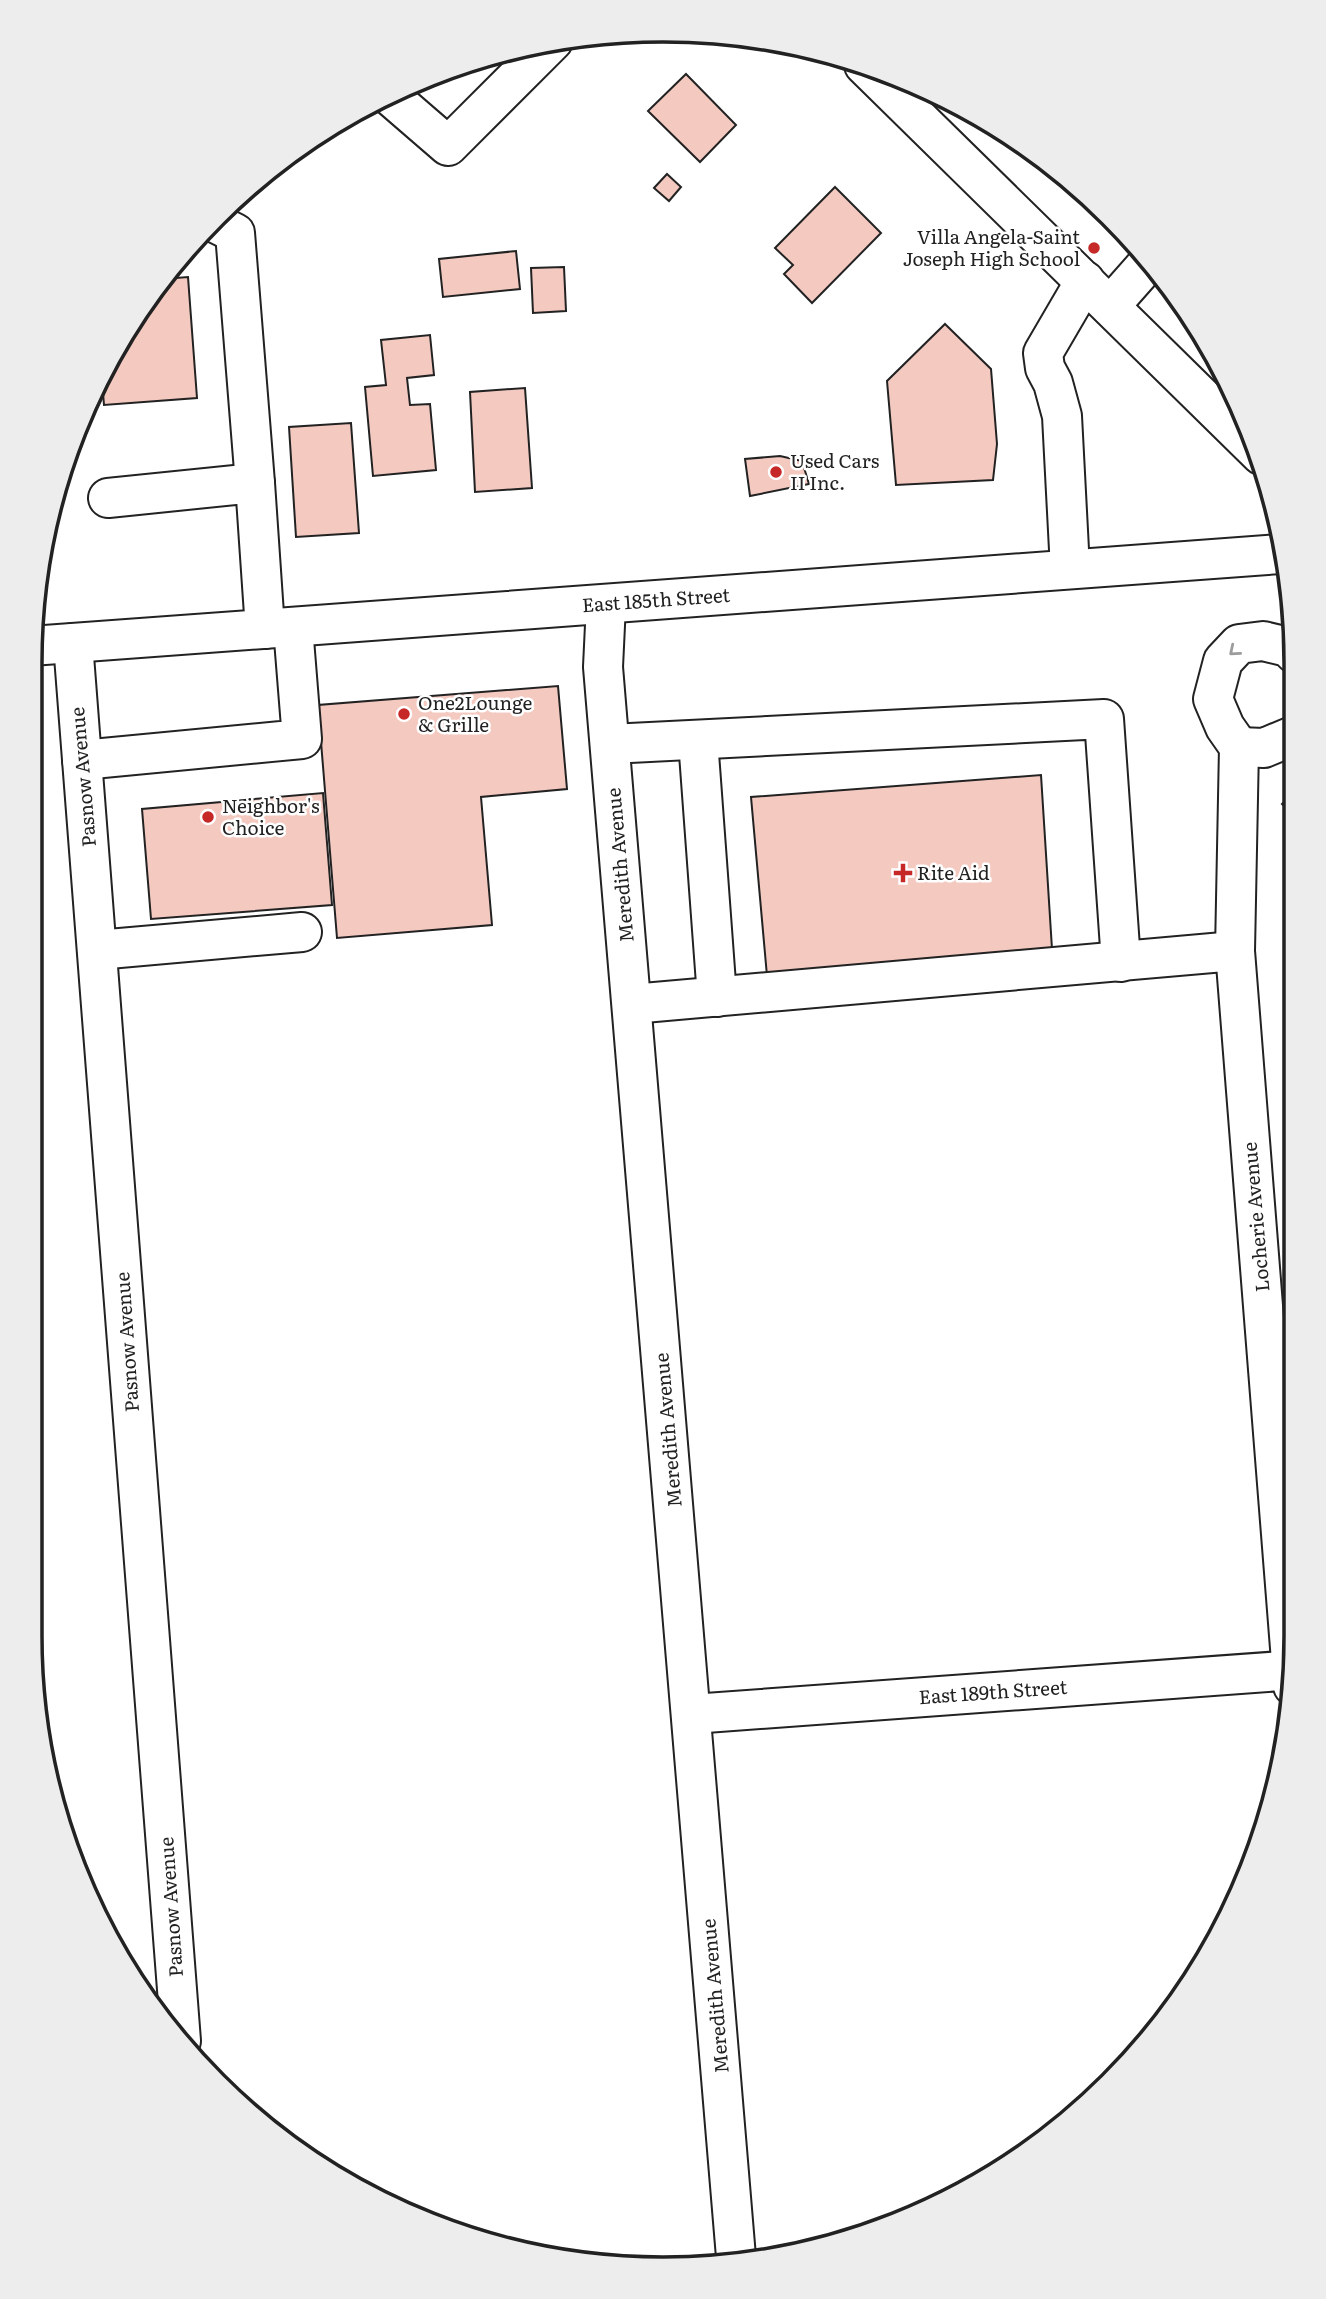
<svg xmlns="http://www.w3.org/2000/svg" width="1326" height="2299" font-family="Literata,serif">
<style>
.building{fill:#f3c9c0;stroke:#222;stroke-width:2}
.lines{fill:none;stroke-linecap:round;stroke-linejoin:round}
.minor-casing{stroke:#222;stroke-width:42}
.major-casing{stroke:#222;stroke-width:42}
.minor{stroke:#fff;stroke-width:38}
.major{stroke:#fff;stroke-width:38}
.oneway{stroke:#9c9c9c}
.poi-dot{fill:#c62828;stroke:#fff;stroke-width:2.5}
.labels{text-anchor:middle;stroke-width:5;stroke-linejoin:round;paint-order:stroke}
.poi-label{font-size:19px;fill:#222;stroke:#fff;text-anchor:start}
.street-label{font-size:19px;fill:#222;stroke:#fff}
.rim{fill:none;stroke:#222;stroke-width:3.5}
</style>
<rect width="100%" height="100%" fill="#fff"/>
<!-- building -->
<g class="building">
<polygon points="686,74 736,125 700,162 648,111"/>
<polygon points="667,174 681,187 669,201 654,188"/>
<polygon points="835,187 881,233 812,303 784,274 793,265 775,248"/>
<polygon points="516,251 520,289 443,297 439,259"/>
<polygon points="564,267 566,311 533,313 531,268"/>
<polygon points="188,277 197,398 104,405 102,381 136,312 163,279"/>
<polygon points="945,324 991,369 997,444 993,480 896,485 887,381"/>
<polygon points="430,335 434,375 407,378 410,405 430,404 436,470 373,476 365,387 386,385 381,340"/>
<polygon points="525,388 532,488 475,492 470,392"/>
<polygon points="351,423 359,533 296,537 289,427"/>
<polygon points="780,456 802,461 809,484 750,496 745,459"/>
<polygon points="558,686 567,789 481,797 492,925 337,938 318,705"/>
<polygon points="1041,775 1052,949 767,976 751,797"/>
<polygon points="1295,791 1295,817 1282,804"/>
<polygon points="323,793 332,905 151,919 142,809"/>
</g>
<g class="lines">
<!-- minor casing -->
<g class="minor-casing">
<g id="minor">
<polyline points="389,95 448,146 553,41"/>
<polyline points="211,221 235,233 255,483"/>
<polyline points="1110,306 1148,263"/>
<polyline points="108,498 255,483 265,629"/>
<polyline points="1070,569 1062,416 1053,383 1045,368 1043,353 1085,281"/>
<polyline points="606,604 603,667 736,2257"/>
<polyline points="73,643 181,2041"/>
<polyline points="31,646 1281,554"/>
<polyline points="698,740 717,997"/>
<polyline points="610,744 1104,719 1121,962"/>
<polyline points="1239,747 1264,748 1295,735"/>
<polyline points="82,760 302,739 293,627"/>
<polyline points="97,950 302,932"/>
<polyline points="632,1004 1235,951"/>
<polyline points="1293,1686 1235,951 1239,747 1225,727 1213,699 1223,661 1239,644 1263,641 1288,647 1295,654"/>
<polyline points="692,1714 1295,1670"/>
</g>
</g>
<!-- major casing -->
<g class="major-casing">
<polyline id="major" points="864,65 1261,455"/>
</g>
<!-- minor -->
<use href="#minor" class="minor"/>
<!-- major -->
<use href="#major" class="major"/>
</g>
<!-- one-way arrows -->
<defs><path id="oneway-chevron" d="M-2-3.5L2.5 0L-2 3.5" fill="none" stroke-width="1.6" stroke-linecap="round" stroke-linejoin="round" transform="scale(1.75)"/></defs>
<use class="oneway" href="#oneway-chevron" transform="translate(1234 651) rotate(140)"/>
<!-- markers -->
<g class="poi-dot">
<circle cx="1094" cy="248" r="7"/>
<circle cx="776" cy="472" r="7"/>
<circle cx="404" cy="714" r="7"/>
<circle cx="208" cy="817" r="7"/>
<path d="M899.5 862.5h7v7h7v7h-7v7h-7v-7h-7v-7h7z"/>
</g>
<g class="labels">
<!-- poi labels -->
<g class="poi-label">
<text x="1080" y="244" text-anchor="end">Villa Angela-Saint<tspan x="1080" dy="22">Joseph High School</tspan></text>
<text x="790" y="468">Used Cars<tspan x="790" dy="22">II Inc.</tspan></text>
<text x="418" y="710">One2Lounge<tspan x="418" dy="22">&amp; Grille</tspan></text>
<text x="222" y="813">Neighbor's<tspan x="222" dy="22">Choice</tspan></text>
<text x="917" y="880">Rite Aid</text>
</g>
<!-- street labels -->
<g class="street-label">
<text transform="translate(656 600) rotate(-4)" y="7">East 185th Street</text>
<text transform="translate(83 777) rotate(-95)" y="7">Pasnow Avenue</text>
<text transform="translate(620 865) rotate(-95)" y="7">Meredith Avenue</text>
<text transform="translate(1256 1217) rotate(-95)" y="7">Locherie Avenue</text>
<text transform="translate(127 1342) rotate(-94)" y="7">Pasnow Avenue</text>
<text transform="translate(668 1430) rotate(-95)" y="7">Meredith Avenue</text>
<text transform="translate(993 1692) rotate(-4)" y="7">East 189th Street</text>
<text transform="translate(171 1907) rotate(-94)" y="7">Pasnow Avenue</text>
<text transform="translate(715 1996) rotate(-95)" y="7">Meredith Avenue</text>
</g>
</g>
<!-- crop -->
<path d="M0 0H1326V2299H0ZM663 42H663A621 621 0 0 1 1284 663V1636A621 621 0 0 1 663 2257H663A621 621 0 0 1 42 1636V663A621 621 0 0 1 663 42Z" fill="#ededed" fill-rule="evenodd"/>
<path class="rim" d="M663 42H663A621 621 0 0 1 1284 663V1636A621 621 0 0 1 663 2257H663A621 621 0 0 1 42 1636V663A621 621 0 0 1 663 42Z"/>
</svg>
